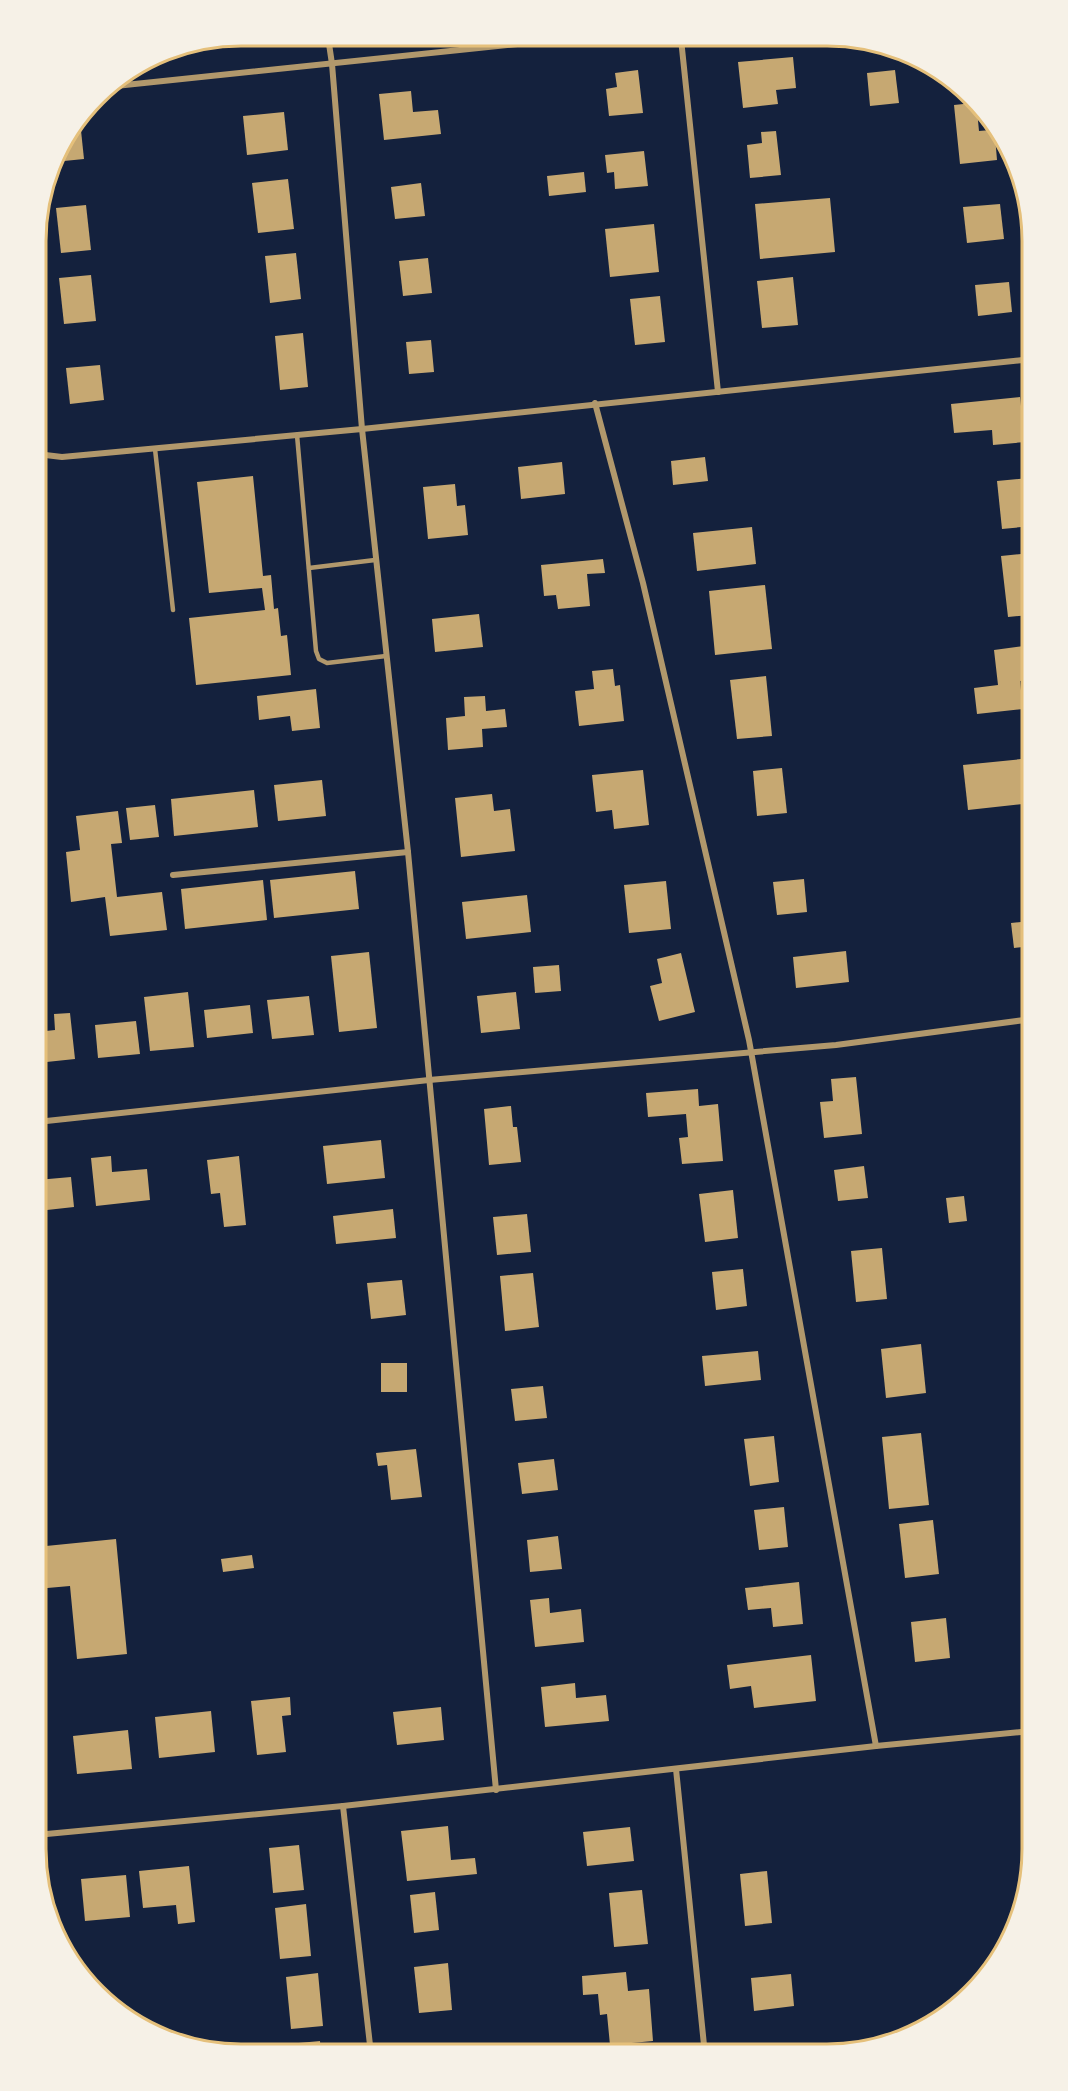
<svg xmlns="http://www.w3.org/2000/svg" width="1068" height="2091" font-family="Georgia,serif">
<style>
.building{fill:#c6a872}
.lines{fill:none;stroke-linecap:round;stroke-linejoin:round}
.service{stroke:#b1986c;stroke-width:4.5}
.minor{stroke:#b1986c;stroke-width:6}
.rim{fill:none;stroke:#e5c07b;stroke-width:3}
</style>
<rect width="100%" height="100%" fill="#14213d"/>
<!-- building -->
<g class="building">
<polygon points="793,57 796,88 776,90 778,104 743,108 738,62"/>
<polygon points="638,70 643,113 609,116 606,89 617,87 615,73"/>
<polygon points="895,70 899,103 870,106 867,73"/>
<polygon points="411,91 413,112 438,110 441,134 384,140 379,94"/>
<polygon points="973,103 977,110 979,131 991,130 995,136 997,160 960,164 954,105"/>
<polygon points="284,112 288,150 247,155 243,116"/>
<polygon points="80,121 84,159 54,162 57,150"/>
<polygon points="776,131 781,175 750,178 747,145 762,143 761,132"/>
<polygon points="644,151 648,186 615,189 614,172 607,173 605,155"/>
<polygon points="584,172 586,192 549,196 547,176"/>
<polygon points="288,179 294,229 258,233 252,183"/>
<polygon points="421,183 425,216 395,219 391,187"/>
<polygon points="830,198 835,252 760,259 755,204"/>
<polygon points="1000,204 1004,239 967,243 963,207"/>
<polygon points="86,205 91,250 61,253 56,208"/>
<polygon points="654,224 659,272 610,277 605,229"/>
<polygon points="296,253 301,299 270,303 265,256"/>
<polygon points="428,258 432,293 403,296 399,261"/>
<polygon points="91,275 96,321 64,324 59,278"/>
<polygon points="793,277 798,325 762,328 757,281"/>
<polygon points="1009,282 1012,312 978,316 975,285"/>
<polygon points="660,296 665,342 635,345 630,299"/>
<polygon points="303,333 308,387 280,390 275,336"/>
<polygon points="431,340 434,372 409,374 406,342"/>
<polygon points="100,365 104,400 70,404 66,368"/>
<polygon points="1020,397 1025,442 993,445 992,430 954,433 951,404"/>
<polygon points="705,457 708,481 673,485 671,461"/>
<polygon points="562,462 565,494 521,499 518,467"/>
<polygon points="253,476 263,576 271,575 274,609 278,608 281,636 287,635 291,675 196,685 189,618 265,610 262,588 209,593 197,482"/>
<polygon points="1029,478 1032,526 1002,529 997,481"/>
<polygon points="455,484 457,506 465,505 468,535 428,539 423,487"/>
<polygon points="752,527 756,564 697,571 693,533"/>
<polygon points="1032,553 1032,595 1028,595 1030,615 1008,617 1001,556"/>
<polygon points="603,559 605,573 587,574 590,606 558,609 556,595 544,596 541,565"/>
<polygon points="765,585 772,649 715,655 709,591"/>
<polygon points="479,614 483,647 435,652 432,619"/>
<polygon points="1032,645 1032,679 1020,681 1023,709 977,714 974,688 998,685 994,650"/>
<polygon points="613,669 615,686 620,685 624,721 579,726 575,691 594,689 592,671"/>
<polygon points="766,676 772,736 737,739 730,680"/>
<polygon points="316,689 320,728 292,731 290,716 259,720 257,696"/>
<polygon points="485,696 486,711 505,709 507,727 482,729 483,747 448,750 446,718 465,716 464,697"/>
<polygon points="37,733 40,733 44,770 37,771"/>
<polygon points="1032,758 1032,803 968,810 963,765"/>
<polygon points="782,768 787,813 757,816 753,771"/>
<polygon points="643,770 649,825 614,829 612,810 596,812 592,775"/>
<polygon points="322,780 326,816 278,821 274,785"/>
<polygon points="254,790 258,827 174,836 171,799"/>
<polygon points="492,794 494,811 510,809 515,851 461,857 455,798"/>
<polygon points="155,805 159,837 130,840 126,808"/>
<polygon points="118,811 122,843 111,844 117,897 162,892 167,930 110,936 105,897 71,902 66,852 80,850 76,816"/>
<polygon points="355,871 359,909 274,918 270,880"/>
<polygon points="804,879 807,912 777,915 773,882"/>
<polygon points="263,880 267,920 185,929 181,889"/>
<polygon points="666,881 671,929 629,933 624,885"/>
<polygon points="527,895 531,932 466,939 462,902"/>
<polygon points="1032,921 1032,946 1014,948 1011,923"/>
<polygon points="846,951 849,982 796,988 793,957"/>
<polygon points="369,952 377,1028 339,1032 331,956"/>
<polygon points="681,953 695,1012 659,1021 650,986 662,983 657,959"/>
<polygon points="559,965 561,991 535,993 533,967"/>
<polygon points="188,992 194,1047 150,1051 144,997"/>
<polygon points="516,992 520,1029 481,1033 477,996"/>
<polygon points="309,996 314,1035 272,1039 267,1000"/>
<polygon points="250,1005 253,1033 207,1038 204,1010"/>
<polygon points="70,1013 75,1059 37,1063 37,1032 55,1030 54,1014"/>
<polygon points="136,1021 140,1054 98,1058 95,1025"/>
<polygon points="856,1077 862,1134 824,1138 820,1102 833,1101 831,1079"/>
<polygon points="698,1089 699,1106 718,1104 723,1161 682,1164 679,1138 688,1137 686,1114 648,1117 646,1093"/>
<polygon points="511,1106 513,1127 517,1127 521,1162 489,1165 484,1109"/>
<polygon points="381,1140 385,1178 327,1184 323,1146"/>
<polygon points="111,1156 112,1172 147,1169 150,1200 96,1206 91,1158"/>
<polygon points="239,1156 246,1225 224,1227 220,1193 211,1194 207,1160"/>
<polygon points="864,1166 868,1198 838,1201 834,1170"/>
<polygon points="71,1177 74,1207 38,1211 37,1180"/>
<polygon points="733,1190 738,1238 705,1242 699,1194"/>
<polygon points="964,1196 967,1221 949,1223 946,1198"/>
<polygon points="393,1209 396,1238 336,1244 333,1216"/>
<polygon points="527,1214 531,1252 497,1255 493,1217"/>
<polygon points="882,1248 887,1299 856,1302 851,1251"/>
<polygon points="743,1269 747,1306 716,1310 712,1272"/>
<polygon points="533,1273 539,1327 505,1331 500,1276"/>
<polygon points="402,1280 406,1315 371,1319 367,1283"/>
<polygon points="921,1344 926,1393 886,1398 881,1349"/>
<polygon points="758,1351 761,1380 705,1386 702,1356"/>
<rect x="381" y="1363" width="26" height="29"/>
<polygon points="543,1386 547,1418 515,1421 511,1389"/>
<polygon points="921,1433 929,1505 889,1509 882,1437"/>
<polygon points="774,1436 779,1482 750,1486 744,1439"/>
<polygon points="416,1449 422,1497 391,1500 387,1465 378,1466 376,1453"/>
<polygon points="554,1459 558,1490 522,1494 518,1463"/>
<polygon points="784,1507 788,1547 759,1550 754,1510"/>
<polygon points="933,1520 939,1574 905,1578 899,1524"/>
<polygon points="558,1536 562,1569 530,1572 527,1540"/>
<polygon points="116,1539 127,1654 77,1659 70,1586 36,1589 36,1547"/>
<polygon points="252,1555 254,1568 223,1572 221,1559"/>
<polygon points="799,1582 803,1624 773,1627 771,1608 748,1610 745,1588"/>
<polygon points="549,1598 550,1613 581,1609 584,1642 535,1647 530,1600"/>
<polygon points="946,1618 950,1658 915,1662 911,1622"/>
<polygon points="811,1655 816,1701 754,1708 751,1686 730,1689 727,1665"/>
<polygon points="575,1683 576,1698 606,1695 609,1721 545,1727 541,1687"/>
<polygon points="290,1697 291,1715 282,1716 286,1752 257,1755 251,1701"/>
<polygon points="441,1707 444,1740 397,1745 393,1712"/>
<polygon points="211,1711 215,1752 159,1758 155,1717"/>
<polygon points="128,1730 132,1769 77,1774 73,1736"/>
<polygon points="448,1826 451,1860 475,1858 477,1874 407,1881 401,1831"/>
<polygon points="630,1827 634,1861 587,1866 583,1832"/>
<polygon points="299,1845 304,1890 273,1893 269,1848"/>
<polygon points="189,1866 195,1922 178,1924 176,1905 143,1908 139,1871"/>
<polygon points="767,1871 772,1923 745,1926 740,1874"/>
<polygon points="126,1875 130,1917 85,1921 81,1879"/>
<polygon points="642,1890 648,1944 614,1947 609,1893"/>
<polygon points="435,1892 439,1930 414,1933 410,1895"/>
<polygon points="306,1904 311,1956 280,1959 275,1908"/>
<polygon points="448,1963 452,2010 419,2013 414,1967"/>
<polygon points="626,1972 628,1991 649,1989 653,2041 610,2045 607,2014 600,2015 598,1994 583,1995 582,1976"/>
<polygon points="318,1973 323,2026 291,2029 286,1977"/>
<polygon points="791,1974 794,2006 754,2011 751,1978"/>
<polygon points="320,2041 321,2054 289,2053 288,2044"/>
<polygon points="790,2043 792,2055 756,2055 756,2047"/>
</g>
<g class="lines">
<!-- service -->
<g class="service">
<polyline points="297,435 316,651 319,659 327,663 386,656"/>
<polyline points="155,449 173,610"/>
<polyline points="309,568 375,560"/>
</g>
<!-- minor -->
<g class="minor">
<polyline points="328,37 332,64 362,429 408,852 496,1790"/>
<polyline points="681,39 718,392"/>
<polyline points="106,87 575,38"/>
<polyline points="595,403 643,583 749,1040 876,1746"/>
<polyline points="37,454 62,457 362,429 1032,359"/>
<polyline points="173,875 408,852"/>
<polyline points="37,1122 429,1080 836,1045 1032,1019"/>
<polyline points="676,1769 705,2055"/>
<polyline points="343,1806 371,2054"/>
<polyline points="36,1835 343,1806 876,1746 1032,1731"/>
</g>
</g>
<!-- crop -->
<path d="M0 0H1068V2091H0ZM241 46H827A195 195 0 0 1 1022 241V1849A195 195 0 0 1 827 2044H241A195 195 0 0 1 46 1849V241A195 195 0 0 1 241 46Z" fill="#f6f1e7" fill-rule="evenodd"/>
<path class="rim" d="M241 46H827A195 195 0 0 1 1022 241V1849A195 195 0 0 1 827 2044H241A195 195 0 0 1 46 1849V241A195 195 0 0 1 241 46Z"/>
</svg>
